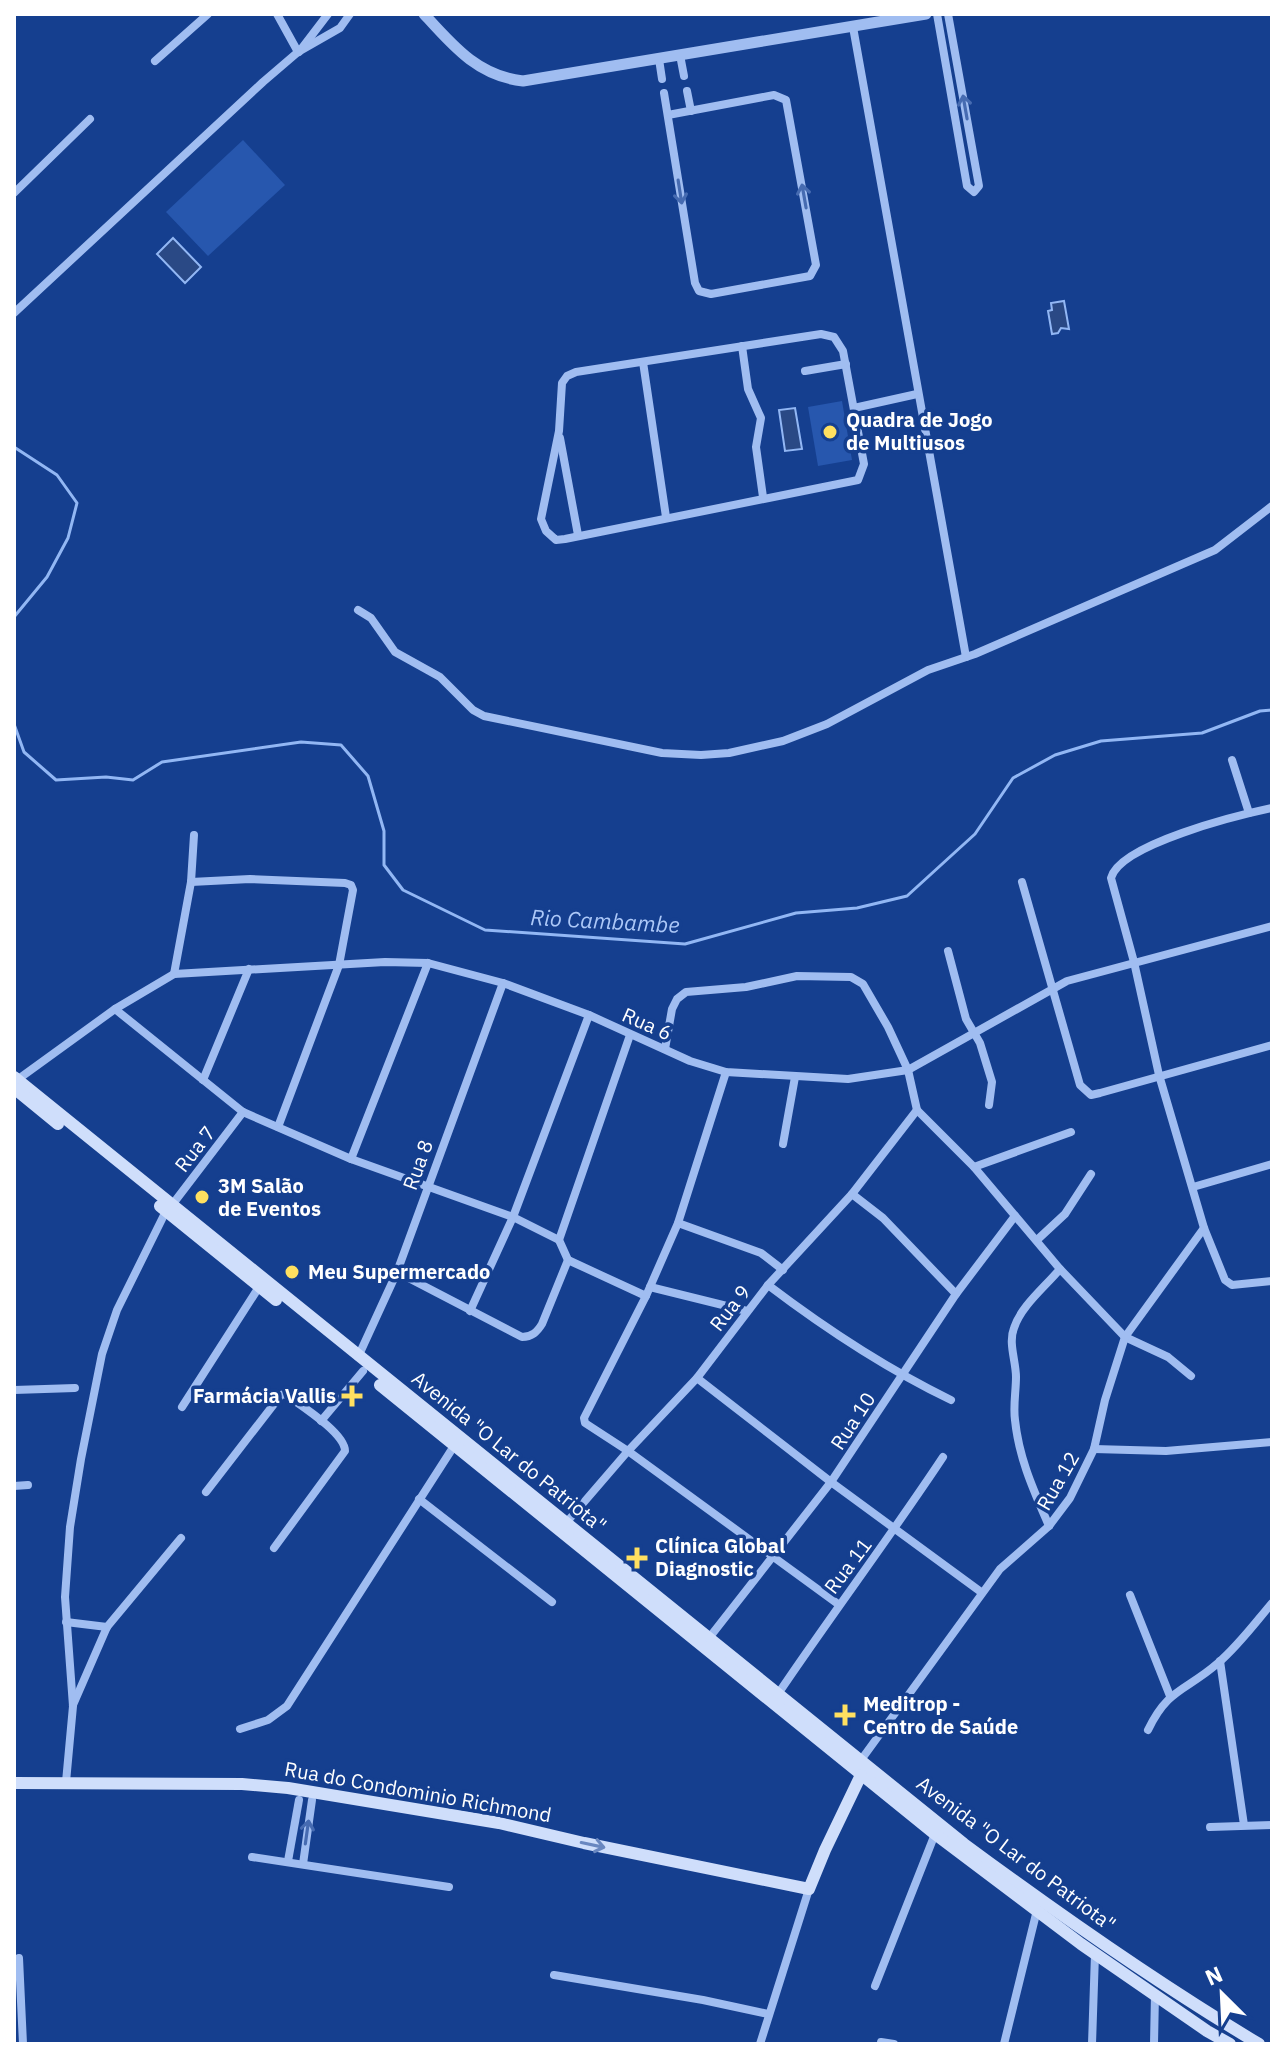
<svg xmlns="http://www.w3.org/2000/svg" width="1286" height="2058" font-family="'IBM Plex Sans',sans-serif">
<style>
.green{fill:#2757ae}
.water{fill:#2a4985;stroke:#92b7f4;stroke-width:2}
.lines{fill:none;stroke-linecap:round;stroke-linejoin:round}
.stream{stroke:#92b7f4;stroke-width:3}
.minor{stroke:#a0bdf1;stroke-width:8}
.tertiary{stroke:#a0bdf1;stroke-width:11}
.secondary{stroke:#cfdefb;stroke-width:12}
.oneway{stroke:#466bb1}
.oneway2{stroke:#6987c0}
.poi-dot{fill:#ffe060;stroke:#153f8f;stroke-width:3}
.labels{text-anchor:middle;stroke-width:7;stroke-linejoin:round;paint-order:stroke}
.poi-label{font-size:20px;font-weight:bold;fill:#fff;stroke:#153f8f;text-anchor:start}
.street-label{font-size:20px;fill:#fff;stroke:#153f8f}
.water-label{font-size:22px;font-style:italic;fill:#acc8f8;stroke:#153f8f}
</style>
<rect width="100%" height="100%" fill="#153f8f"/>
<!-- green -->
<g class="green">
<polygon points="243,140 285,185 208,256 166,212"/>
<polygon points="842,401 852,460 818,466 808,407"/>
</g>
<!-- water -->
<g class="water">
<polygon points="173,238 201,267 185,283 157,254"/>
<polygon points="1064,301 1069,329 1061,328 1058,333 1052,334 1048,311 1052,310 1051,303"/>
<polygon points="795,408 802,449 785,451 779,410"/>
</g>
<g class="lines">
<!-- stream -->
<g class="stream">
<polyline points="14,447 57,475 77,503 68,538 47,577 14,617"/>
<polyline points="14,724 24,752 56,780 106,777 133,780 162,762 301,742 341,745 368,776 384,831 384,865 403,890 485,930 685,944 796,913 857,908 907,896 975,834 1013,778 1055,755 1101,741 1202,733 1260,711 1272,710"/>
</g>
<!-- minor -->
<g class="minor">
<polyline points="277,14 298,52"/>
<polyline points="937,14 967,186 974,192 979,186 948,14"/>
<polyline points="853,27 966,657"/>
<polyline points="299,52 328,14"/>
<polyline points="680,55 684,76"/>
<polyline points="659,59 662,79"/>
<polyline points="155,61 208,14"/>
<polyline points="687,91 691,111"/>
<polyline points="664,93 695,283 699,291 711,294 810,276 816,265 786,100 774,95 668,115"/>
<polyline points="14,193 90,119"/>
<polyline points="14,313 263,82 298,52 340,28 350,14"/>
<polygon points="821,334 834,337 843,351 864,464 858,480 565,539 556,540 546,531 541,519 559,431 562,383 567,376 576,372"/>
<polyline points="742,346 748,389 761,418 756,447 763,497"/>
<polyline points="643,362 666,517"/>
<polyline points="805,371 846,364"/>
<polyline points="854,408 917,394"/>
<polyline points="560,438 578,535"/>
<polyline points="358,610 371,618 395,652 440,677 473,710 484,716 662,753 701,755 729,753 783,741 827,724 928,670 975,654 1215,550 1272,506"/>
<polyline points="1232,760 1249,813"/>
<path d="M1272,808C1239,815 1120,844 1111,878L1134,962L1159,1075L1204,1228L1225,1280L1232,1285L1272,1281"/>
<polyline points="191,882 250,879 345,883 351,885 353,890 339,965 278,1127"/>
<polyline points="1022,882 1080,1085 1091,1095 1100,1093 1272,1045"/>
<polyline points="948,951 966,1019 980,1043 992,1082 989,1105"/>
<polyline points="174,974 191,882 194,835"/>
<polyline points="115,1009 243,1112 351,1159 513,1217 559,1240"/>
<polyline points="630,1035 559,1240 568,1260 646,1296"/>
<polyline points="665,1049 672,1009 677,999 686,992 746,987 797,976 851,977 863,984 888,1027 908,1070 917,1110 974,1167 1060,1269 1125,1337 1168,1357 1191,1376"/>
<polyline points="726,1072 678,1223 646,1296 584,1418 585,1423 628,1451 838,1604"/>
<polyline points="17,1080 115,1009 174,974 385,962 428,963 503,983 589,1015 690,1061 726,1072 848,1079 908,1070 1067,981 1272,926"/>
<polyline points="203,1080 249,969"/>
<polyline points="783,1144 795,1077"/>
<polyline points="351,1159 428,963"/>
<polyline points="974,1167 1071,1132"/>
<polyline points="1193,1187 1272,1164"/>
<polyline points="852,1194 883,1218 956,1294"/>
<polyline points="172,1205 243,1112"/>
<polyline points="678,1223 761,1253 783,1270"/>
<polyline points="1037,1240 1065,1214 1091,1174"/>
<path d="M397,1272L522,1337C532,1337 537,1332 542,1324L568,1260"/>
<path d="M768,1285C826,1329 885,1368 951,1400"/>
<polyline points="650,1287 747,1311"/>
<polyline points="470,1311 513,1217 589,1015"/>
<polyline points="358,1357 397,1272 503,983"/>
<polyline points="697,1378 831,1482 981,1592"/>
<polyline points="14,1390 75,1388"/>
<polyline points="182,1407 259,1287"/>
<polyline points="321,1421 363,1371"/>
<polyline points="1094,1449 1166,1451 1272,1442"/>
<polyline points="14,1486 28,1485"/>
<path d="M206,1492L281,1395L285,1394C300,1405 345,1433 345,1451L274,1548"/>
<polyline points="419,1499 552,1602"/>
<polyline points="566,1523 628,1451 697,1378 768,1285 852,1194 917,1110"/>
<path d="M1049,1526C1034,1491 1019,1459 1015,1420C1013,1406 1016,1391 1016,1377C1016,1361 1008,1343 1014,1328C1021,1306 1045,1287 1060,1269"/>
<polyline points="1130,1595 1170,1696"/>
<polyline points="66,1622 107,1627"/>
<polyline points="709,1638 831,1482 956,1294 1015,1216"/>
<polyline points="1220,1661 1244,1825"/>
<path d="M778,1694C832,1614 890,1537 943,1457"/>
<polyline points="73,1705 107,1627 181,1538"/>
<polyline points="240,1729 268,1720 287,1706 454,1446"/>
<path d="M1148,1730C1168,1688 1186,1691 1218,1663C1238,1646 1255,1623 1272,1603"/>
<polyline points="861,1760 1000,1569 1049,1526 1070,1498 1094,1449 1105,1400 1125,1337 1204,1228"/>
<polyline points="66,1782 73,1706 65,1597 70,1527 81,1459 102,1354 117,1310 166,1211"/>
<polyline points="1210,1827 1272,1825"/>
<polyline points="252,1857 449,1887"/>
<polyline points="288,1861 299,1800"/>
<polyline points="303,1864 312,1800"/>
<polyline points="19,1958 23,2044"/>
<polyline points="554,1975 703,2000 768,2014"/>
<polyline points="875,1986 935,1834"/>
<polyline points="881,2042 894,2044"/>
<polyline points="760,2044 809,1889"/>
<polyline points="1004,2044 1037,1910"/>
<polyline points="1092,2044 1095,1954"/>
<polyline points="1154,2044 1155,1994"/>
</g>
<!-- tertiary -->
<path class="tertiary" d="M424,14C453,46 478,76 523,81L926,14"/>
<!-- secondary -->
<g class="secondary">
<path d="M14,1077L964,1844C1060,1915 1157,1983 1259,2044"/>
<polyline points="14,1088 58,1124"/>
<polyline points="160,1206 276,1300"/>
<polyline points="380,1385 935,1834 1081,1944 1207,2031 1230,2044"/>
<polyline points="14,1783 242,1784 288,1788 499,1823 584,1843 809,1889 825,1850 861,1775"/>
</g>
</g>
<!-- one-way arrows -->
<defs><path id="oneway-shaft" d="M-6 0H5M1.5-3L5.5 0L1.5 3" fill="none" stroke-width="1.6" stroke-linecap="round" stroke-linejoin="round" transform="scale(2)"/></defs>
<g class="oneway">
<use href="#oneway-shaft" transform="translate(965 107) rotate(-100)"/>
<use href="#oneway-shaft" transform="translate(680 192) rotate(81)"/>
<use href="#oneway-shaft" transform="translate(804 196) rotate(-100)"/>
<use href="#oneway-shaft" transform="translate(307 1832) rotate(-82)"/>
</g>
<use class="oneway2" href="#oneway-shaft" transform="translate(593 1845) rotate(12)"/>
<!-- markers -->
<g class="poi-dot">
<circle cx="830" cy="432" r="8"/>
<circle cx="202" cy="1197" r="8"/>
<circle cx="292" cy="1272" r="8"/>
<path d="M348 1384h8v8h8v8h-8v8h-8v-8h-8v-8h8z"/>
<path d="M633 1546h8v8h8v8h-8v8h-8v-8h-8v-8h8z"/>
<path d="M841 1703h8v8h8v8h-8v8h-8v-8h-8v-8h8z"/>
</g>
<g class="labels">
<!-- poi labels -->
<g class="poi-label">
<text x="846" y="427">Quadra de Jogo<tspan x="846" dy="23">de Multiusos</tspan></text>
<text x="218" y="1193">3M Salão<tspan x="218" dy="23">de Eventos</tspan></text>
<text x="308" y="1279">Meu Supermercado</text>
<text x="336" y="1403" text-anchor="end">Farmácia Vallis</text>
<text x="655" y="1553">Clínica Global<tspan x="655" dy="23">Diagnostic</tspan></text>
<text x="863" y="1711">Meditrop -<tspan x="863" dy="23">Centro de Saúde</tspan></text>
</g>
<!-- street labels -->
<g class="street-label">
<text transform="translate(647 1024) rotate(24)" y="7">Rua 6</text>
<text transform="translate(195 1149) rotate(-52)" y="7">Rua 7</text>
<text transform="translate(418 1165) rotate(-70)" y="7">Rua 8</text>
<text transform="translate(730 1308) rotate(-52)" y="7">Rua 9</text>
<text transform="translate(853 1421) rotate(-57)" y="7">Rua 10</text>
<text transform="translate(509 1452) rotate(39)" y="7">Avenida "O Lar do Patriota"</text>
<text transform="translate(1058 1481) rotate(-60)" y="7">Rua 12</text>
<text transform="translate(848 1566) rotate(-53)" y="7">Rua 11</text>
<text transform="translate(418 1792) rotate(10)" y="7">Rua do Condominio Richmond</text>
<text transform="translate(1016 1854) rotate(37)" y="7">Avenida "O Lar do Patriota"</text>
</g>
<!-- water labels -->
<g class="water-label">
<text transform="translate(605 921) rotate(3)" y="8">Rio Cambambe</text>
</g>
</g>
<!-- border -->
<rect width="1286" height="2058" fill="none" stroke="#ffffff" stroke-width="32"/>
<!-- north arrow -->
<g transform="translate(1222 1994) rotate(336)" stroke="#153f8f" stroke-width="6" paint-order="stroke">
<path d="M0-6L14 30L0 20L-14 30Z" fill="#ffffff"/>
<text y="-12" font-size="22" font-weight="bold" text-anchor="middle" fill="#ffffff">N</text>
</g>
</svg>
